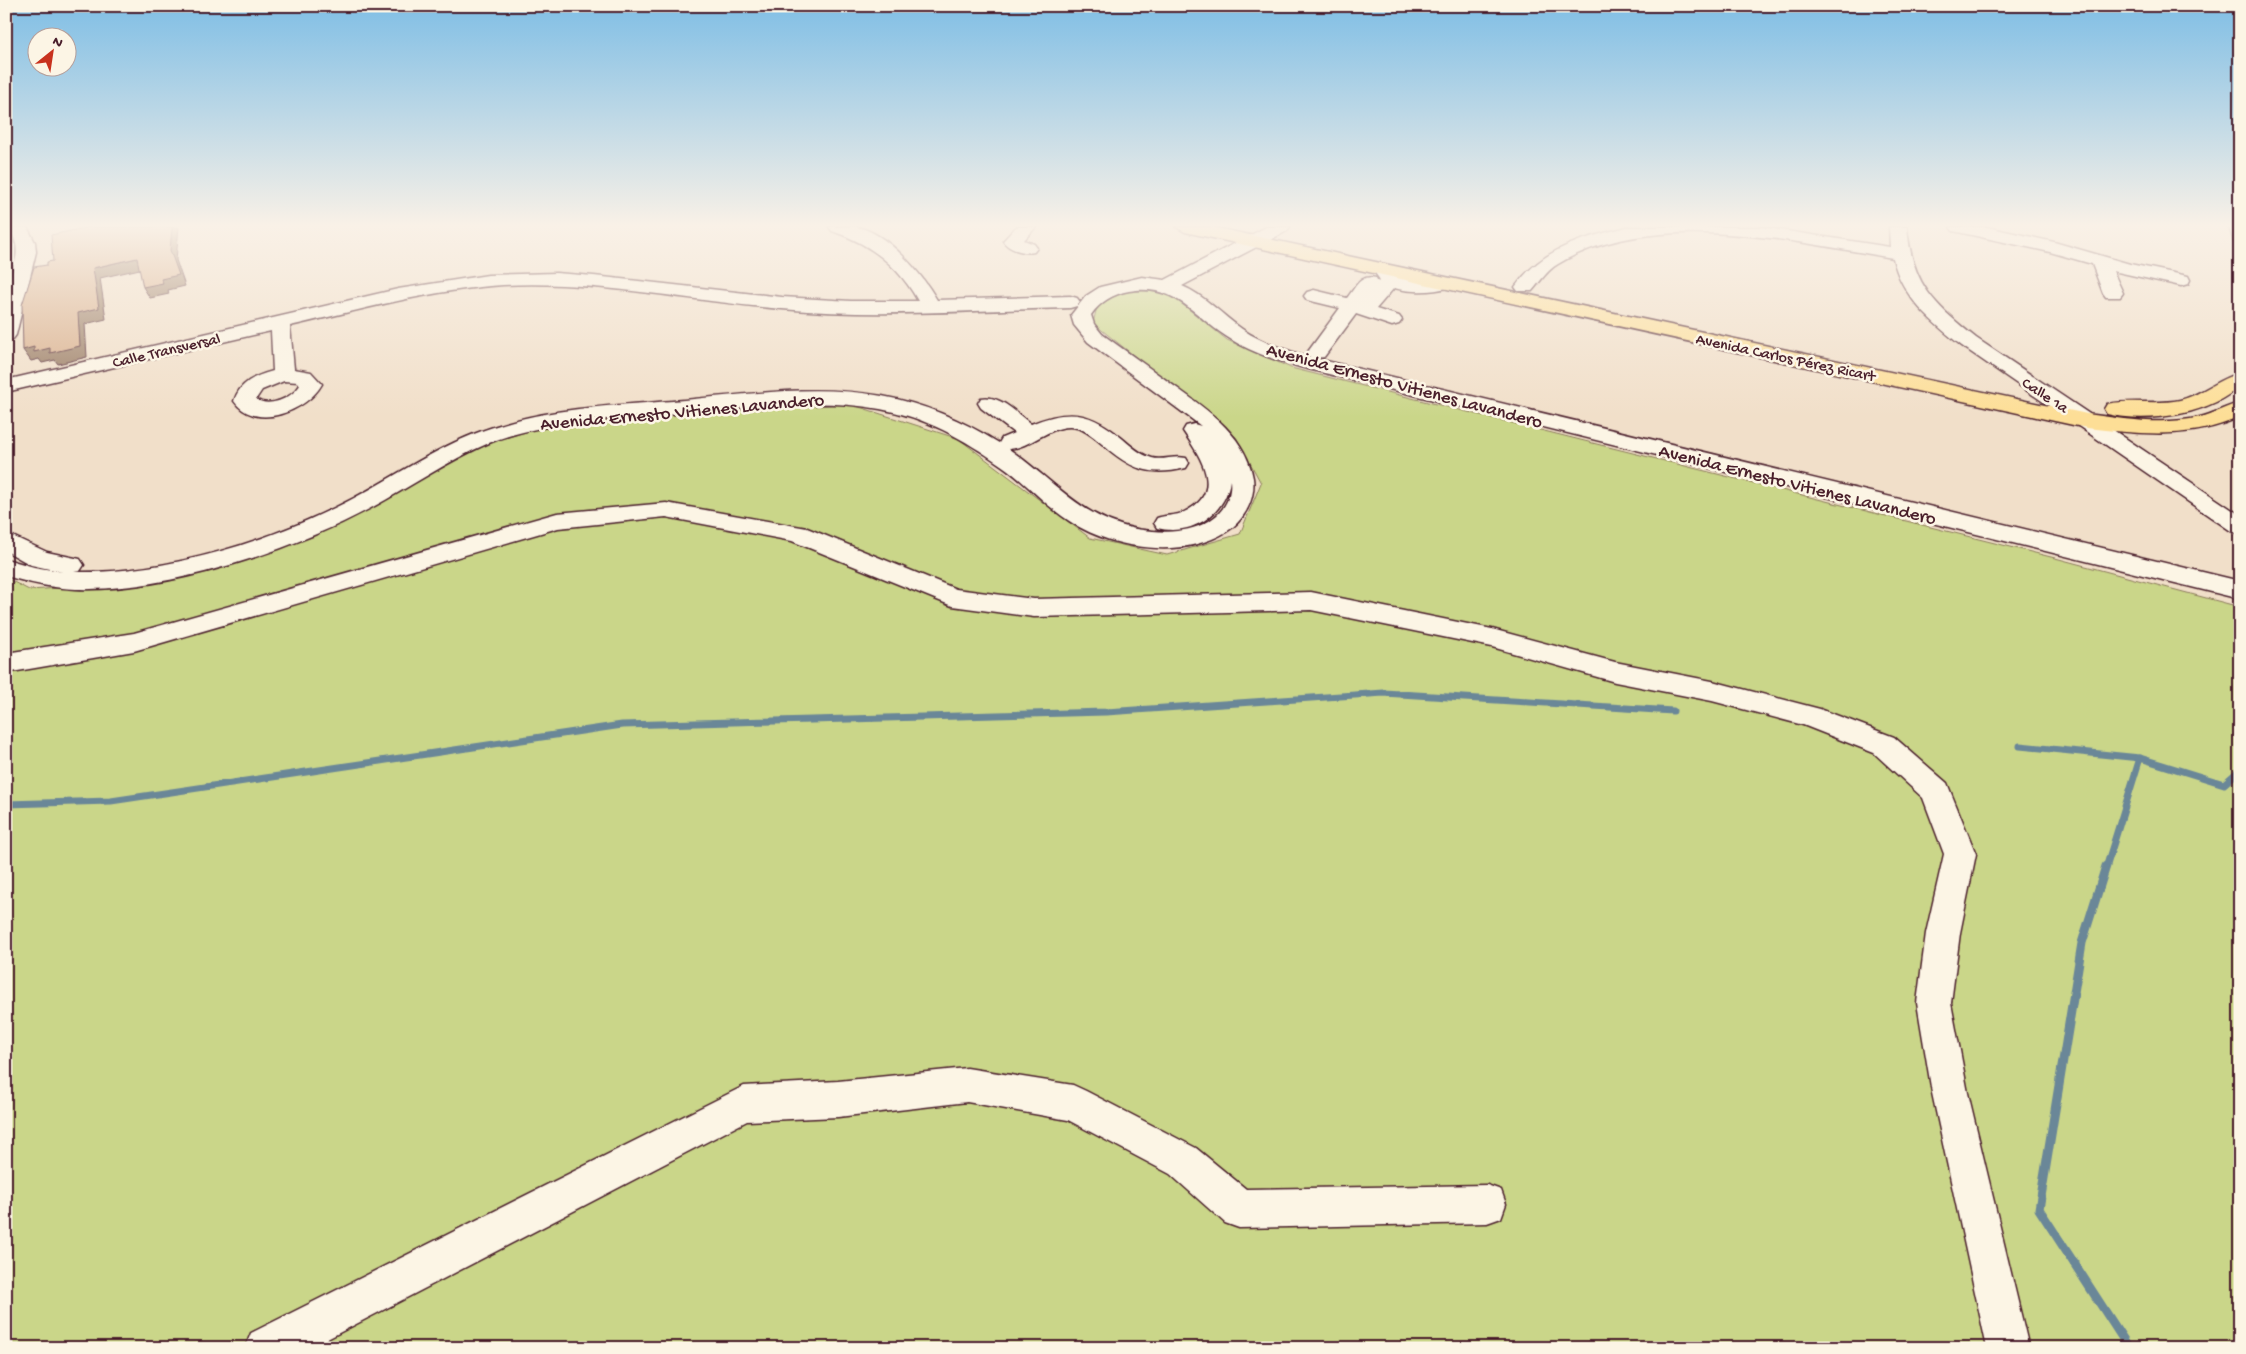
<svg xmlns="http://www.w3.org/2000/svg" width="2246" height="1354" font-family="'Gochi Hand',sans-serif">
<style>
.green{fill:#cad689;stroke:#8a7a5a}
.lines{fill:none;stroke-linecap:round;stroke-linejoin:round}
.stream-far1{stroke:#6b8798;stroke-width:7}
.stream{stroke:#6b8798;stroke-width:9}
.minor-casing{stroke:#4a1f2b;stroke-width:3}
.major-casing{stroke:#4a1f2b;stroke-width:3}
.minor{fill:#fcf5e5;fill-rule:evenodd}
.major{fill:#fdde96;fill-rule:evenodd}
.shaded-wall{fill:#96785f;stroke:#4a1f2b}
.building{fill:#d7ac88;stroke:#4a1f2b}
.labels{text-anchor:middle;stroke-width:5;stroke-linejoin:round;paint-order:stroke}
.far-street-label{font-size:16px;fill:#4a1f2b;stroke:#fcf5e5}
.street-label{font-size:19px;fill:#4a1f2b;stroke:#fcf5e5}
</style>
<rect width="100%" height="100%" fill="#f1dfc9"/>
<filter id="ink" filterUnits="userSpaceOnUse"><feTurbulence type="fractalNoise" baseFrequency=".02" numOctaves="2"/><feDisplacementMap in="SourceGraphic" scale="10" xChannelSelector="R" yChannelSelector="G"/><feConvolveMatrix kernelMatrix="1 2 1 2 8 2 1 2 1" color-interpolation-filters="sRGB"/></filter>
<g filter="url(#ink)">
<!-- green -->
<polygon class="green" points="1140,289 1167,292 1227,340 1291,368 2059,559 2240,607 2240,1348 6,1348 6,578 29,590 156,582 319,531 475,448 531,430 679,414 850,404 959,439 1090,538 1167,555 1240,534 1261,483 1236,437 1093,323 1097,307 1118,294"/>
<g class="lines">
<!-- stream-far1 -->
<g class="stream-far1">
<polyline points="2020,746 2140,758"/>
<polyline points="6,804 111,801 622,725 1106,712 1384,693 1673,711"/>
<polyline points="2106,868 2140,758 2224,784 2240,770"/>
</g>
<!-- stream -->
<polyline class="stream" points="2106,866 2082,943 2039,1209 2129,1348"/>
<!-- minor casing -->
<g class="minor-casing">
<g id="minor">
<path d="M9,227H27L35,242L36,252L16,335L13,339L6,341V296L14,265L6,270V240L12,241L15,245V262C19,248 16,240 9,227Z"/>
<path d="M829,227C838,227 848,226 857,227C888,233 922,274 937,300L1070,296L1077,298L1080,302L1077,306L1070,308C974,310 878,318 782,309C689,301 597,280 503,285C431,290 360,310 290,326L294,369L311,372L322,384C307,411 255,432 234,401C240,382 255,376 273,371L271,331L6,392V380L398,289L488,275L556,273L594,276L782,297L851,301H918C899,266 869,243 832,231ZM284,381L298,382L300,385C293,397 269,409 256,399L262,390Z"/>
<path d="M1016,227H1036L1024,240L1034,244L1037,248L1034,252C1025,254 1009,250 1003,241Z"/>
<path d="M1266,227H1290L1287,231L1182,286C1204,295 1222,315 1242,329C1262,343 1286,350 1310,357L1307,353L1340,308L1307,300L1304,296L1307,292L1314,290L1347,298C1356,287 1360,274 1376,278L1378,282L1380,280L1373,270L1375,266C1391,262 1393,276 1407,279C1421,283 1436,275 1451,279L1453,283L1451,287C1432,292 1413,293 1394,288L1376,309L1399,316L1402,320L1399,324L1392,326L1356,314L1324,357L1314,358L2240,581V599L1300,367C1276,360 1253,353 1232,340C1194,318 1178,283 1129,291C1113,294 1100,302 1091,315L1094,324L1102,334C1123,349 1145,365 1166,380C1201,406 1245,432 1253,478C1256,499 1244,521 1226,532C1178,561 1105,548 1062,516C1040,500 1023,480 1001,465C964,439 925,417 880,409C820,398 759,406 699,412C662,415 625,417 589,421C555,425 520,430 489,443C447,461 410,487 371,508C291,551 167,592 76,589C52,588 29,583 6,576V559L34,567L63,572L31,565L6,551V533L47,552L80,559L84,565L80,571L74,572C167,574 272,541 354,498C394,477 431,451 474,434C540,407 613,406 684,400C750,394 817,384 882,396C925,404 962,420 999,443L1002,438L1014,433L981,408L978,403L981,398C1000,394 1017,414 1031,424C1070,408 1091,412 1123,439C1131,446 1141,455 1152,458C1163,461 1174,455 1186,458L1189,463L1186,468C1149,477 1130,469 1102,444C1095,438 1086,430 1077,428C1052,422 1032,448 1009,449C1058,483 1088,527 1153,531C1172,533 1192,531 1209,521C1224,512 1232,497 1230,480C1226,514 1191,537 1157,528L1154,523L1157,518C1166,515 1176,516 1184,512C1226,493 1200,456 1183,431L1186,426L1194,424L1201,426L1088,342L1074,325L1071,315L1086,296L1100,287L1142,277L1165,280Z"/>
<path d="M1627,227H1761L1890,247L1889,227H1907C1912,285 1933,303 1976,338L2240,515V534L2231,531L1962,346C1933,323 1901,297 1893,258C1792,241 1651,208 1558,264C1547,270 1540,282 1532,291H1518L1515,287C1542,248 1584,238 1627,227Z"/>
<polygon points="1950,227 1987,227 2054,242 2130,264 2188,276 2190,280 2188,284 2181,286 2113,271 2123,293 2120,297 2106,297 2103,293 2092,264 2050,252 1953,231"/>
<polygon points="2229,227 2240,227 2240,243 2234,242"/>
<polygon points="666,503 807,528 956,589 1034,599 1311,592 1492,629 1615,662 1712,681 1820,709 1894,737 1947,783 1976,854 1960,933 1951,1003 1968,1093 2029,1348 1987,1348 1932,1093 1917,1003 1926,933 1944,854 1923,798 1874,753 1803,725 1712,701 1615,682 1492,647 1311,610 1034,617 952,606 792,541 666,517 558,528 134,651 6,673 6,653 134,633 557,513"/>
<polygon points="967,1068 1073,1085 1086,1091 1196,1148 1246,1189 1487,1185 1501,1190 1506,1204 1501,1218 1487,1223 1239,1228 1225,1223 1170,1174 1068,1120 967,1102 838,1117 747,1121 310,1348 245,1348 251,1333 744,1086 838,1081"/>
</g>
</g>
<!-- major casing -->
<g class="major-casing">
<g id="major">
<path d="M1176,227H1212L2087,414C2124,419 2163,426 2200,417C2214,414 2226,406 2240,403V417C2191,440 2139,434 2087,428L1185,232Z"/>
<path d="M2240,373V387C2232,392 2224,398 2216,402C2186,417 2140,422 2107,414L2104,409L2107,404C2131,399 2156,405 2180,400C2202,395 2218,378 2240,373Z"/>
</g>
</g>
<!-- minor -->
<use href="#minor" class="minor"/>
<!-- major -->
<use href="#major" class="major"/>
</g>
<!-- shaded-wall -->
<g class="shaded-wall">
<polygon points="172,227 179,227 176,260 185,286 168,290 169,294 150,298 143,287 161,279 170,250"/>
<polygon points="137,258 144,268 100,278 106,319 85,324 87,357 58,364 55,360 42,363 39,359 31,361 23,350 93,268"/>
</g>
<!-- building -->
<polygon class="building" points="90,227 172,227 170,250 179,275 161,279 163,283 143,287 137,258 93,268 99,308 78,313 80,346 50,353 50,348 34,352 34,347 23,350 22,305 34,267 47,265 47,262 53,261 51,235"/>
</g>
<!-- sky -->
<linearGradient id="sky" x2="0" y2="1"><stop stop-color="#7fbee5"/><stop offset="0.54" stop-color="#f9f1e7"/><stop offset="1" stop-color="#f9f1e7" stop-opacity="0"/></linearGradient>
<rect width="2246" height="417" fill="url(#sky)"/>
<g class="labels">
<!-- far-street labels -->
<g class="far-street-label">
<text transform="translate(166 349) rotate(-13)" y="6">Calle Transversal</text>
<text transform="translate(1786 356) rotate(12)" y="6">Avenida Carlos Pérez Ricart</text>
<text transform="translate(2046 394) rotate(33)" y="6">Calle 1a</text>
</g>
<!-- street labels -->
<g class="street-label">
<text transform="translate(1405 384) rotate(15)" y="7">Avenida Ernesto Vitienes Lavandero</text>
<text transform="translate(682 410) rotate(-5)" y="7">Avenida Ernesto Vitienes Lavandero</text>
<text transform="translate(1798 483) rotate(14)" y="7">Avenida Ernesto Vitienes Lavandero</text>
</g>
</g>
<!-- margin -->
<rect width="2246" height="1354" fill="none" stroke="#fcf5e5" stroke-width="25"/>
<rect x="12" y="12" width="2221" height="1329" fill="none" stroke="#4a1f2b" stroke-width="2" filter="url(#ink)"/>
<!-- north arrow -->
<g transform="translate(52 52) rotate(30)"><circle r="24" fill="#fcf5e5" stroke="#b59f9b"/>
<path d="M0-4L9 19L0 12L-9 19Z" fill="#c8321e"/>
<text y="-8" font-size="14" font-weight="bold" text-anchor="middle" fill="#4a1f2b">N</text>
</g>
</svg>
